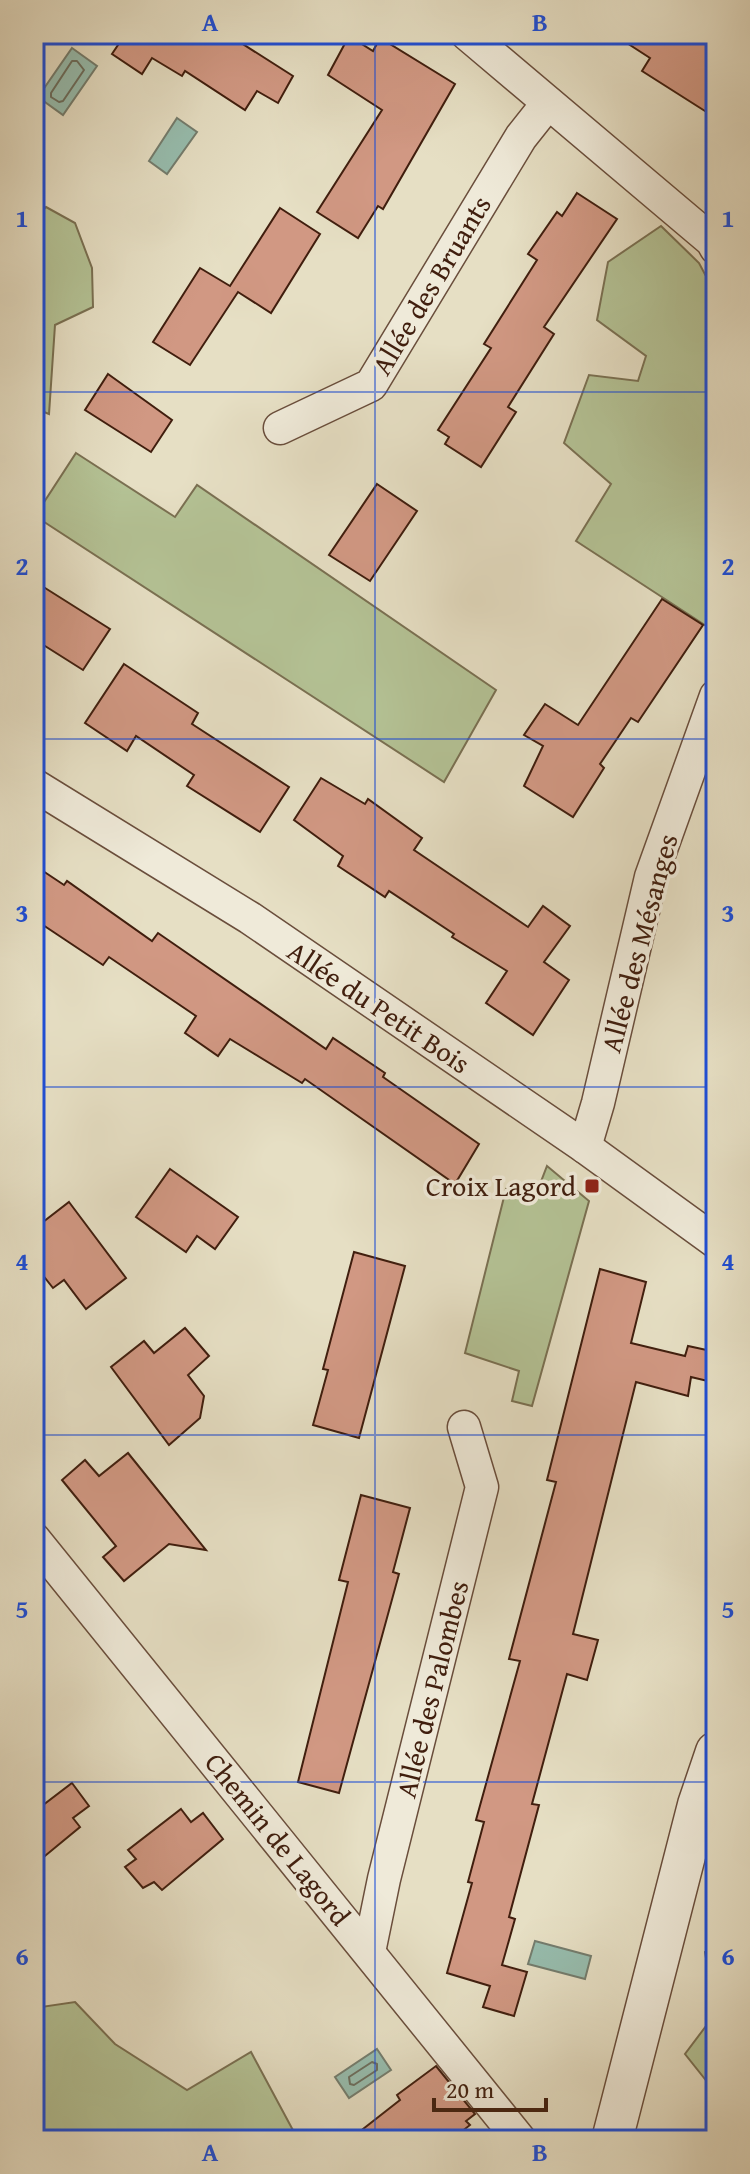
<svg xmlns="http://www.w3.org/2000/svg" width="750" height="2174" font-family="'Gentium Book Plus',serif">
<style>
.green{fill:#b4c295;stroke:#7a7052;stroke-width:2}
.water{fill:#97bdae;stroke:#747d6e;stroke-width:2}
.lines{fill:none;stroke-linecap:round;stroke-linejoin:round}
.shore{stroke:#6c6e5e;stroke-width:2}
.building{fill:#d19883;stroke:#401e0e;stroke-width:2}
.minor-casing{stroke:#6a4e3c;stroke-width:35}
.tertiary-casing{stroke:#6a4e3c;stroke-width:43}
.minor{stroke:#efead9;stroke-width:32}
.tertiary{stroke:#efead9;stroke-width:40}
.grid{fill:none;stroke:#1d4ed8;stroke-width:2;stroke-opacity:0.55}
.poi-dot{fill:#8f2418;stroke:#efead9;stroke-width:3}
.labels{text-anchor:middle;stroke-width:7;stroke-linejoin:round;paint-order:stroke}
.street-label{font-size:28px;fill:#401e0e;stroke:#efead9}
.poi-label{font-size:28px;fill:#401e0e;stroke:#efead9;text-anchor:end}
.neatline{fill:none;stroke:#1d4ed8;stroke-width:3}
.grid-label{font-size:26px;text-anchor:middle;font-weight:bold;fill:#1d4ed8}
</style>
<rect width="100%" height="100%" fill="#e6dfc4"/>
<filter id="stains"><feTurbulence type="fractalNoise" baseFrequency=".0025" numOctaves="4"/><feColorMatrix values="0 0 0 0 .2 0 0 0 0 .09 0 0 0 0 .02 0 0 0 .5 -.17"/></filter>
<radialGradient id="worn" r=".72"><stop offset=".6" stop-color="#630" stop-opacity="0"/><stop offset="1" stop-color="#630" stop-opacity=".3"/></radialGradient>
<!-- green -->
<g class="green">
<polygon points="46,207 75,223 92,268 93,307 55,325 49,414 34,408 34,219"/>
<polygon points="661,226 699,263 716,295 714,631 576,541 611,484 564,443 589,375 638,381 646,356 597,320 608,262"/>
<polygon points="76,453 175,517 197,485 496,690 444,782 35,516"/>
<polygon points="547,1166 589,1201 532,1406 512,1401 519,1371 465,1353 506,1189 535,1197"/>
<polygon points="716,1946 716,2093 685,2054 715,2014 705,1952"/>
<polygon points="75,2002 115,2044 187,2090 251,2052 295,2134 291,2140 34,2140 34,2008"/>
</g>
<!-- water -->
<g class="water">
<polygon points="72,48 97,66 63,115 38,97"/>
<polygon points="177,118 197,132 167,174 149,161"/>
<polygon points="535,1941 591,1956 585,1979 528,1964"/>
<polygon points="377,2049 391,2070 349,2098 335,2077"/>
</g>
<g class="lines">
<!-- shore -->
<g class="shore">
<polygon points="72,61 77,61 84,70 63,101 59,102 51,97 51,93"/>
<polygon points="372,2062 377,2064 377,2070 354,2085 350,2084 349,2077"/>
</g>
</g>
<!-- building -->
<g class="building">
<polygon points="115,34 227,34 293,76 278,103 257,91 245,110 185,71 182,76 152,58 142,74 112,54 122,39"/>
<polygon points="613,34 716,34 716,118 642,71 650,58"/>
<polygon points="349,36 373,51 380,38 455,84 383,209 378,206 358,238 317,212 382,110 328,75"/>
<polygon points="577,193 617,219 544,327 554,334 508,407 516,412 481,467 445,444 449,437 438,430 491,348 484,344 537,260 528,254 557,212 562,216"/>
<polygon points="280,208 320,234 271,313 238,292 190,365 153,342 200,268 230,286"/>
<polygon points="108,374 172,420 151,452 85,410"/>
<polygon points="377,484 417,511 370,581 329,555"/>
<polygon points="34,581 110,629 83,670 34,639"/>
<polygon points="662,599 703,625 638,722 631,718 600,764 604,768 573,817 524,786 543,746 524,735 545,704 578,725"/>
<polygon points="124,664 198,713 192,724 289,787 260,832 187,786 194,775 136,736 127,751 85,723"/>
<polygon points="321,778 365,804 368,799 422,838 414,850 528,927 543,906 570,926 544,962 569,980 533,1035 486,1003 507,971 452,937 454,934 389,891 385,897 338,866 343,856 294,820"/>
<polygon points="34,865 64,885 67,881 152,941 158,933 326,1049 333,1038 385,1073 383,1077 479,1144 455,1184 305,1079 302,1083 230,1039 218,1056 185,1033 196,1016 109,957 103,965 34,919"/>
<polygon points="170,1169 238,1217 215,1249 197,1236 186,1252 136,1217"/>
<polygon points="69,1202 126,1278 86,1309 64,1280 53,1288 34,1264 34,1229"/>
<polygon points="354,1252 405,1266 359,1438 313,1425 328,1370 323,1369"/>
<polygon points="600,1269 646,1282 631,1343 685,1356 688,1346 716,1352 716,1383 691,1377 688,1396 636,1382 573,1634 598,1640 587,1680 567,1674 532,1804 539,1805 509,1917 515,1919 502,1965 527,1972 514,2016 483,2007 490,1986 447,1973 472,1883 468,1882 484,1822 476,1820 520,1661 509,1659 556,1482 547,1480"/>
<polygon points="185,1328 209,1356 188,1375 204,1396 200,1418 169,1445 111,1367 144,1341 154,1353"/>
<polygon points="128,1453 206,1550 169,1544 124,1581 103,1557 116,1546 62,1480 85,1460 99,1476"/>
<polygon points="361,1495 410,1508 393,1572 399,1574 339,1793 298,1782 348,1582 339,1580"/>
<polygon points="72,1783 89,1806 73,1818 80,1827 34,1865 34,1812"/>
<polygon points="181,1809 191,1822 203,1813 223,1839 162,1890 154,1882 143,1888 125,1867 136,1859 128,1850"/>
<polygon points="436,2066 475,2114 466,2121 470,2125 451,2140 349,2140 400,2100 397,2095"/>
</g>
<g class="lines">
<!-- minor casing -->
<g class="minor-casing">
<g id="minor">
<polyline points="467,34 712,241 716,248"/>
<polyline points="280,428 371,385 521,137 548,103"/>
<polyline points="34,785 250,918 585,1147 716,1242"/>
<polyline points="585,1147 598,1103 651,877 716,696"/>
<polyline points="34,1539 520,2140"/>
<polyline points="369,1952 384,1879 482,1487 464,1427"/>
</g>
</g>
<!-- tertiary casing -->
<g class="tertiary-casing">
<polyline id="tertiary" points="612,2140 698,1805 716,1752"/>
</g>
<!-- minor -->
<use href="#minor" class="minor"/>
<!-- tertiary -->
<use href="#tertiary" class="tertiary"/>
</g>
<!-- grid -->
<path class="grid" d="M375,34V2140M34,392H716M34,739H716M34,1087H716M34,1435H716M34,1782H716"/>
<!-- markers -->
<rect class="poi-dot" x="584" y="1178" width="16" height="16" rx="4"/>
<g class="labels">
<!-- street labels -->
<g class="street-label">
<text transform="translate(431 285) rotate(-59)" y="10">Allée des Bruants</text>
<text transform="translate(639 943) rotate(-75)" y="10">Allée des Mésanges</text>
<text transform="translate(379 1007) rotate(34)" y="10">Allée du Petit Bois</text>
<text transform="translate(432 1689) rotate(-76)" y="10">Allée des Palombes</text>
<text transform="translate(278 1839) rotate(51)" y="10">Chemin de Lagord</text>
</g>
<!-- poi labels -->
<g class="poi-label">
<text x="576" y="1196">Croix Lagord</text>
</g>
</g>
<!-- margin -->
<rect width="750" height="2174" fill="none" stroke="#e6dfc4" stroke-width="88"/>
<!-- scale -->
<path d="M434 2098v12h112v-12" fill="none" stroke="#401e0e" stroke-width="4"/>
<text x="446" y="2098" font-size="24" fill="#401e0e" stroke="#efead9" stroke-width="6" paint-order="stroke">20 m</text>
<rect x="44" y="44" width="662" height="2086" class="neatline"/>
<g class="grid-label">
<text x="210" y="31">A</text>
<text x="540" y="31">B</text>
<text x="22" y="227">1</text>
<text x="728" y="227">1</text>
<text x="22" y="575">2</text>
<text x="728" y="575">2</text>
<text x="22" y="922">3</text>
<text x="728" y="922">3</text>
<text x="22" y="1270">4</text>
<text x="728" y="1270">4</text>
<text x="22" y="1618">5</text>
<text x="728" y="1618">5</text>
<text x="22" y="1965">6</text>
<text x="728" y="1965">6</text>
<text x="210" y="2161">A</text>
<text x="540" y="2161">B</text>
</g>
<rect width="100%" height="100%" filter="url(#stains)"/>
<rect width="100%" height="100%" fill="url(#worn)"/>
</svg>
